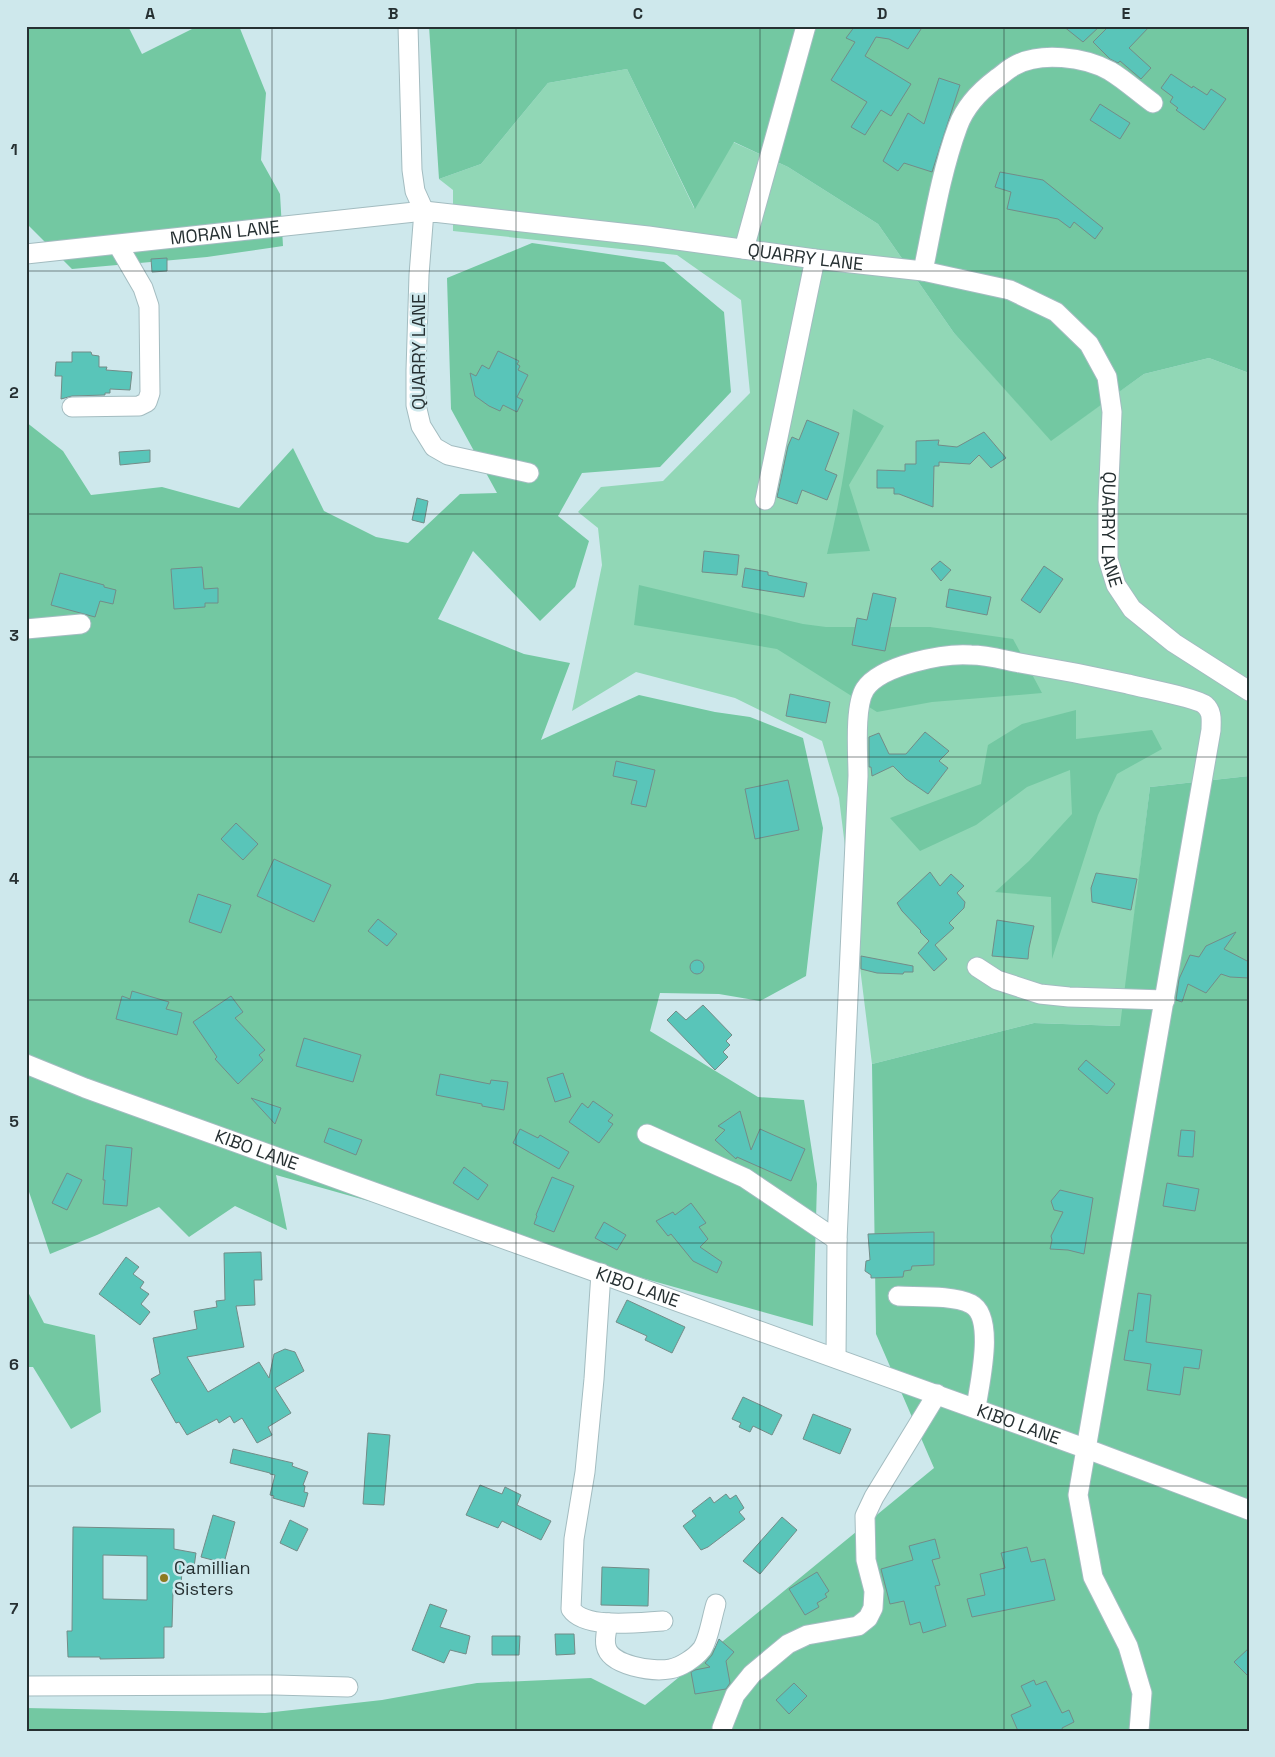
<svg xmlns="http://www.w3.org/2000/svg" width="1275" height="1757" font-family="'Space Grotesk',sans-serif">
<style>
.green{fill:#91d7b6}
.forest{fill:#73c8a2}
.building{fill:#59c5b9;stroke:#738c88;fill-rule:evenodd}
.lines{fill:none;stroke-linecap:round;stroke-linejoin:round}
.minor-casing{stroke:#a3bcc0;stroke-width:21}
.minor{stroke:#fff;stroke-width:19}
.grid{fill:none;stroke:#263032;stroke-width:1;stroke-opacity:0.55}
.poi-dot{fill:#8d7a20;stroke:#cee8ec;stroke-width:2}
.labels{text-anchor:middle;stroke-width:5;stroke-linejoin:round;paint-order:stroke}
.street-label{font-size:18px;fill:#263032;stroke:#cee8ec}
.poi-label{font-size:18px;fill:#263032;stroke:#cee8ec;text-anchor:start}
.neatline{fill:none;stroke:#263032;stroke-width:2}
.grid-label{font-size:16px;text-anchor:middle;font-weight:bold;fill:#263032}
</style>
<rect width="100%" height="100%" fill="#cee8ec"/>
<!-- green -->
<polygon class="green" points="627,69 694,208 733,142 788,167 878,224 954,333 1051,440 1144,374 1209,358 1249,373 1249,776 1150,787 1121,1026 1034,1023 872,1064 839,798 822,741 735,698 636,672 572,711 602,565 598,528 578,512 601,487 663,481 750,393 741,300 677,255 453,231 453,190 439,179 481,164 548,83"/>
<!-- forest -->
<g class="forest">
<polygon points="26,26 128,26 142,54 198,26 239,26 266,93 261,160 280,194 283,246 207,257 72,269 26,223"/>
<polygon points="429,26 1249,26 1249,373 1209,358 1144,374 1051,441 954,333 878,224 788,167 734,142 695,209 627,69 548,83 481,164 439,179"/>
<polygon points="532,243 664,262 724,312 731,392 660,467 582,473 558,516 589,541 575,587 540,621 473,551 438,619 524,654 570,663 541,740 639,695 715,712 750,717 803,738 823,828 806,976 760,1001 719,994 660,993 650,1031 758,1097 804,1100 817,1184 813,1326 276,1175 287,1230 235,1206 189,1237 159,1207 97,1235 50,1254 26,1183 26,422 63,451 91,495 162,487 239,508 293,448 324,511 376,537 408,543 460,494 497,493 451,409 447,278"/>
<path d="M853,409L884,426L849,485L870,551L827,554C839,506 847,458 853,409Z"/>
<polygon points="639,585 803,624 826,627 930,627 1013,639 1042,693 932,702 877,712 777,649 634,625"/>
<polygon points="1076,710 1076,739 1152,730 1162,749 1117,774 1098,815 1052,959 1051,897 995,892 1029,861 1072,814 1070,770 1027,787 976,825 920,851 890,818 981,784 988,745 1022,724"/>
<polygon points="1249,776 1249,1731 26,1731 26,1708 265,1713 382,1700 477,1683 591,1678 645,1705 934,1468 876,1334 872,1064 1034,1023 1120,1026 1150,787"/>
<polygon points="26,1288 44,1323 95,1335 101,1412 71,1429 33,1367 26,1367"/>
</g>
<!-- building -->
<g class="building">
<polygon points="855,26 923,26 908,49 889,39 876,37 865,56 911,84 891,116 881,110 865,135 851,127 867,102 831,80 855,42 846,38"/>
<polygon points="1063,26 1100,26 1083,42"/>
<polygon points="1109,26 1150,26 1129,48 1151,68 1141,79 1120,61 1118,63 1110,59 1093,42"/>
<polygon points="1171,74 1192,88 1193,86 1207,95 1211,89 1226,99 1204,130 1176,110 1178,108 1170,102 1173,97 1161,88"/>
<polygon points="939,78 960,85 932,172 904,163 898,171 883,161 908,113 924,124"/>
<polygon points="1100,104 1130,123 1120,139 1090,120"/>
<polygon points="1000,172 1043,180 1103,228 1095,239 1074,222 1070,228 1058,219 1007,209 1011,192 995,187"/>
<polygon points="167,258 167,271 152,272 151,259"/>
<polygon points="498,351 519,361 517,364 520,366 518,370 528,375 517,397 523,400 517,412 503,405 500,411 489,406 475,396 470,373 476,376 482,365 489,369"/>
<polygon points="72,352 91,352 92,355 99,356 99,367 107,367 106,370 132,372 130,390 110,389 110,393 105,393 105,395 72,396 61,399 62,376 55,376 56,362 72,362"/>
<polygon points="807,420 839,433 825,470 837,475 827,500 802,490 797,504 777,497 788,446 792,437 799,440"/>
<polygon points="984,432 1006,458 991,468 979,455 970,464 939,462 939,466 934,466 933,507 899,494 894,494 894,488 877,488 877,470 905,471 905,464 916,464 916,441 939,440 938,445 957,447"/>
<polygon points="150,450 150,462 120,465 119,452"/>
<polygon points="417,498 428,501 424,523 412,520"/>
<polygon points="704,551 739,555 737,575 702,572"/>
<polygon points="940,561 951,570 941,581 931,569"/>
<polygon points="1044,566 1063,579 1040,613 1021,600"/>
<polygon points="202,567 204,589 218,588 218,603 205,603 205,607 174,609 171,569"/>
<polygon points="745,568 768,572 768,575 807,583 804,597 742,587"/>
<polygon points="60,573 104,585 104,587 116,590 113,604 100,601 95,617 51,605"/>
<polygon points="949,589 991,597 987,615 946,607"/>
<polygon points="873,593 896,598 885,651 852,645 857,618 867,620"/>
<polygon points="790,694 830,702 826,723 786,716"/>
<polygon points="925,732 949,751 939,761 948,768 928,794 906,779 893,766 872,776 871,767 869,767 869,737 879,733 889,754 906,754"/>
<polygon points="616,761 655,770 646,807 631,804 637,781 613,776"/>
<polygon points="788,780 799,830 755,839 745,789"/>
<polygon points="236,823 258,844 243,860 221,839"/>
<polygon points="274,859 331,885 314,922 257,896"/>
<polygon points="930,872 940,886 951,874 964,886 957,893 965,902 964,908 949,923 954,928 935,945 947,959 934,971 918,953 929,941 920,932 921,931 902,911 897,903"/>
<polygon points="1096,873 1137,879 1131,910 1092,902 1091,888"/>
<polygon points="198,894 231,905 221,933 189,922"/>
<polygon points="378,919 397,934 387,946 368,931"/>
<polygon points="997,920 1034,926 1029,948 1028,959 992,956"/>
<polygon points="1236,932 1224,949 1249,962 1249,978 1230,977 1221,974 1206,993 1188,984 1182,1002 1176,1000 1179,979 1190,955 1199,957 1206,946"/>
<polygon points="861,956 913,966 913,972 904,972 903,974 877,973 861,969"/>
<circle cx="697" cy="967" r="7"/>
<polygon points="132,991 169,1002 166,1009 182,1013 177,1035 116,1019 122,996 130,999"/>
<polygon points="231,996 243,1012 235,1018 265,1050 259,1055 263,1060 238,1084 215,1059 217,1057 193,1022"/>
<polygon points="703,1005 732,1035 726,1041 730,1045 723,1052 728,1057 715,1070 667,1020 676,1011 686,1020"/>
<polygon points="304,1038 361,1055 353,1082 296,1066"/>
<polygon points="1086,1060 1115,1084 1107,1094 1078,1069"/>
<polygon points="563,1073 571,1097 555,1102 547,1078"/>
<polygon points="440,1074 490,1084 491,1080 508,1082 504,1110 482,1106 482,1104 436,1095"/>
<polygon points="251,1098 281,1108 275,1124"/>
<polygon points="593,1101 613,1115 608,1121 613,1124 599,1143 569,1122 582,1103 588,1108"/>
<polygon points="740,1111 751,1150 760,1129 805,1149 791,1181 737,1157 736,1159 715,1140 725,1130 718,1126"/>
<polygon points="329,1128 362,1140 356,1155 324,1142"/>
<polygon points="520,1129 538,1138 540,1135 569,1152 559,1169 513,1143"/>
<polygon points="1181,1130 1195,1131 1193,1157 1178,1156"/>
<polygon points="106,1145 132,1148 127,1206 103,1204 105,1180 103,1180"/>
<polygon points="464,1167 488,1185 478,1200 453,1183"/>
<polygon points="67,1173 82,1180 67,1210 52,1203"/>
<polygon points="552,1177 574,1186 554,1232 534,1224 537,1216 536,1215"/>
<polygon points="1167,1183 1199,1189 1195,1211 1163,1206"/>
<polygon points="1060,1190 1093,1198 1084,1254 1068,1250 1050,1249 1052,1240 1051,1236 1063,1212 1054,1210 1051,1201"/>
<polygon points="691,1203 706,1223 699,1227 708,1239 700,1247 722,1262 717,1273 693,1261 671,1234 668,1236 656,1221 673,1212 675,1215"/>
<polygon points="604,1222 626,1235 617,1250 595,1238"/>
<polygon points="934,1232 934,1265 912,1266 911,1270 904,1271 903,1277 871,1278 871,1275 865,1271 866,1261 870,1260 868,1234"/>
<polygon points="261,1252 262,1280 254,1280 255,1305 236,1306 244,1347 187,1357 208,1392 259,1362 269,1378 274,1354 285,1349 295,1352 304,1371 275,1388 291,1413 268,1427 272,1435 257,1443 242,1418 234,1423 230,1416 219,1423 217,1419 187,1435 179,1422 176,1423 151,1379 160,1374 153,1338 197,1329 194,1311 217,1307 216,1301 225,1300 224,1253"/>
<polygon points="126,1257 139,1267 133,1274 144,1282 140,1288 149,1294 141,1304 150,1312 140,1325 99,1294"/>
<polygon points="1138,1293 1151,1295 1146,1342 1202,1350 1199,1369 1184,1367 1180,1395 1147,1390 1151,1364 1124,1360 1129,1330 1133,1331"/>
<polygon points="627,1300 685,1327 672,1353 645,1340 647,1336 616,1322"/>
<polygon points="743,1397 782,1415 772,1435 753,1426 750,1432 739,1427 741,1423 732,1419"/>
<polygon points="813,1414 851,1429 840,1454 803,1439"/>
<polygon points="368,1433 390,1435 384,1505 363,1504"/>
<polygon points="233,1449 293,1463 292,1466 308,1472 303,1485 305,1486 304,1492 308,1493 304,1507 273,1498 274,1496 270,1495 275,1475 270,1474 270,1473 230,1463"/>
<polygon points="480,1485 502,1494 505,1487 521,1495 517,1505 551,1521 541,1540 502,1521 498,1528 466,1515"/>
<polygon points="726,1494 730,1499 736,1495 744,1508 739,1512 745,1519 708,1547 701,1550 683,1526 696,1516 692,1511 710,1497 714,1503"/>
<polygon points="213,1515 235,1522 224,1563 201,1557"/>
<polygon points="782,1517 797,1530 760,1574 743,1561"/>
<polygon points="290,1520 308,1529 297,1551 280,1543"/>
<path d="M73,1527L174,1529V1549L196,1553L194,1567L182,1565L181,1593L173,1592L172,1627H164V1658L100,1659V1657H68L67,1631H72ZM103,1555L147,1556V1600L103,1599Z"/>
<polygon points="935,1539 940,1558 932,1560 940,1585 935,1586 946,1626 923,1633 920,1622 910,1625 904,1601 890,1604 881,1569 913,1560 909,1546"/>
<polygon points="1027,1547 1031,1562 1045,1559 1055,1600 972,1617 967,1599 985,1595 980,1574 1005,1568 1001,1553"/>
<polygon points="602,1567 649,1569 648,1606 601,1605"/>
<polygon points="817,1572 829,1591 825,1594 827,1597 817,1603 819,1607 805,1615 789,1589"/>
<polygon points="430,1604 447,1610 440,1627 470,1636 466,1654 450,1650 444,1663 412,1650"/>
<polygon points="555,1634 574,1634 575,1654 556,1655"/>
<polygon points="492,1636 520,1636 519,1655 492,1655"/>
<polygon points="719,1639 734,1652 726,1661 730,1683 726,1689 695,1694 691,1672 695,1670 710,1667 705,1663 712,1655"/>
<polygon points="1249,1648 1249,1677 1234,1662"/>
<polygon points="1034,1680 1036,1685 1046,1681 1062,1713 1069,1710 1074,1722 1062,1728 1063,1731 1018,1731 1011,1715 1031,1706 1021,1686"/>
<polygon points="794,1683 807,1696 789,1714 776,1700"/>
</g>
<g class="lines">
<!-- minor casing -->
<g class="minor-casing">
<g id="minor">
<polyline points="744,249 806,26"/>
<path id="s1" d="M26,254L424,211L415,191L412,170L408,26"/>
<path d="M923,271C933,223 941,172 958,126C965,107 980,91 996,79C1002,75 1008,69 1014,66C1040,51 1085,57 1110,71C1125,80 1139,93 1153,103"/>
<polyline points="72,407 139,406 147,402 150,393 149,306 143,288 118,245"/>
<path id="s2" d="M529,473L448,455L434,447L421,426L416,405V370L419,275L424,211L648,236L815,259L923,271L1010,290L1056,312L1089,344L1107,377L1112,412L1108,504V559L1116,585L1132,609L1174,643L1249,691"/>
<polyline points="765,500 815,259"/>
<polyline points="26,629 81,624"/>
<polyline points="977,967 997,980 1040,994 1069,997 1165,1000"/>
<path id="s3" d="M26,1064L85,1088L1087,1449L1249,1510"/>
<polyline points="647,1134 745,1178 837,1240"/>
<path d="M601,1273L594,1379L585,1472L574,1539L571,1609C585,1630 641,1622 663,1621"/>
<path d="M898,1296C918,1297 953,1295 971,1304C996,1317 979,1385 976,1408"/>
<path d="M836,1358L837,1240L858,776C858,755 854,706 865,689C881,665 944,653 971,655C987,655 1004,660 1020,663C1056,669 1092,676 1128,684C1142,688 1197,698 1205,705C1213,712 1211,721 1211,730L1078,1495L1093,1577L1128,1646L1142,1693L1139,1731"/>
<path d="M608,1623C607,1630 604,1639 606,1646C610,1666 653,1672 670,1669C681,1667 695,1658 702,1649C709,1639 712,1616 716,1604"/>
<polyline points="26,1686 275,1685 348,1687"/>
<polyline points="722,1728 735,1695 752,1674 788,1644 807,1635 858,1626 868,1618 873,1608 874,1591 866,1560 865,1516 874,1497 937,1394"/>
</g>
</g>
<!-- minor -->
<use href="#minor" class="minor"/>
</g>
<!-- grid -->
<path class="grid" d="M272,26V1731M516,26V1731M760,26V1731M1004,26V1731M26,271H1249M26,514H1249M26,757H1249M26,1000H1249M26,1243H1249M26,1486H1249"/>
<!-- markers -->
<circle class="poi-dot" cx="164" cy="1578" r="5"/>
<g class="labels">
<!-- street labels -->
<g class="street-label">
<text dy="6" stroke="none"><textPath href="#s1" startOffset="200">MORAN LANE</textPath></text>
<text dy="6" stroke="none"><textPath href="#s2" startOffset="724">QUARRY LANE</textPath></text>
<text transform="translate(419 352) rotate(-90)" y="6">QUARRY LANE</text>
<text dy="6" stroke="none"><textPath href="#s2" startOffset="1219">QUARRY LANE</textPath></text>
<text dy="6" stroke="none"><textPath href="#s3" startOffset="246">KIBO LANE</textPath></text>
<text dy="6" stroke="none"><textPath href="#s3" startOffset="651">KIBO LANE</textPath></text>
<text dy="6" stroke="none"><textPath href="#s3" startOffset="1056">KIBO LANE</textPath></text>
</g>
<!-- poi labels -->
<g class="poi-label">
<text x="174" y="1574">Camillian<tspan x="174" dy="21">Sisters</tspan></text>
</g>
</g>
<!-- border -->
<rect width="1275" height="1757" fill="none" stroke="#cee8ec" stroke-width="55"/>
<rect x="28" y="28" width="1220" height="1702" class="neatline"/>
<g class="grid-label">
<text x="150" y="19">A</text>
<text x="393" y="19">B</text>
<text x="638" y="19">C</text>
<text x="882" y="19">D</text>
<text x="1126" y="19">E</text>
<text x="14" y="155">1</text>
<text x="14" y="398">2</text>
<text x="14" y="641">3</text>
<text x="14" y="884">4</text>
<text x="14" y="1127">5</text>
<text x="14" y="1370">6</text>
<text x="14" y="1614">7</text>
</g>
</svg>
